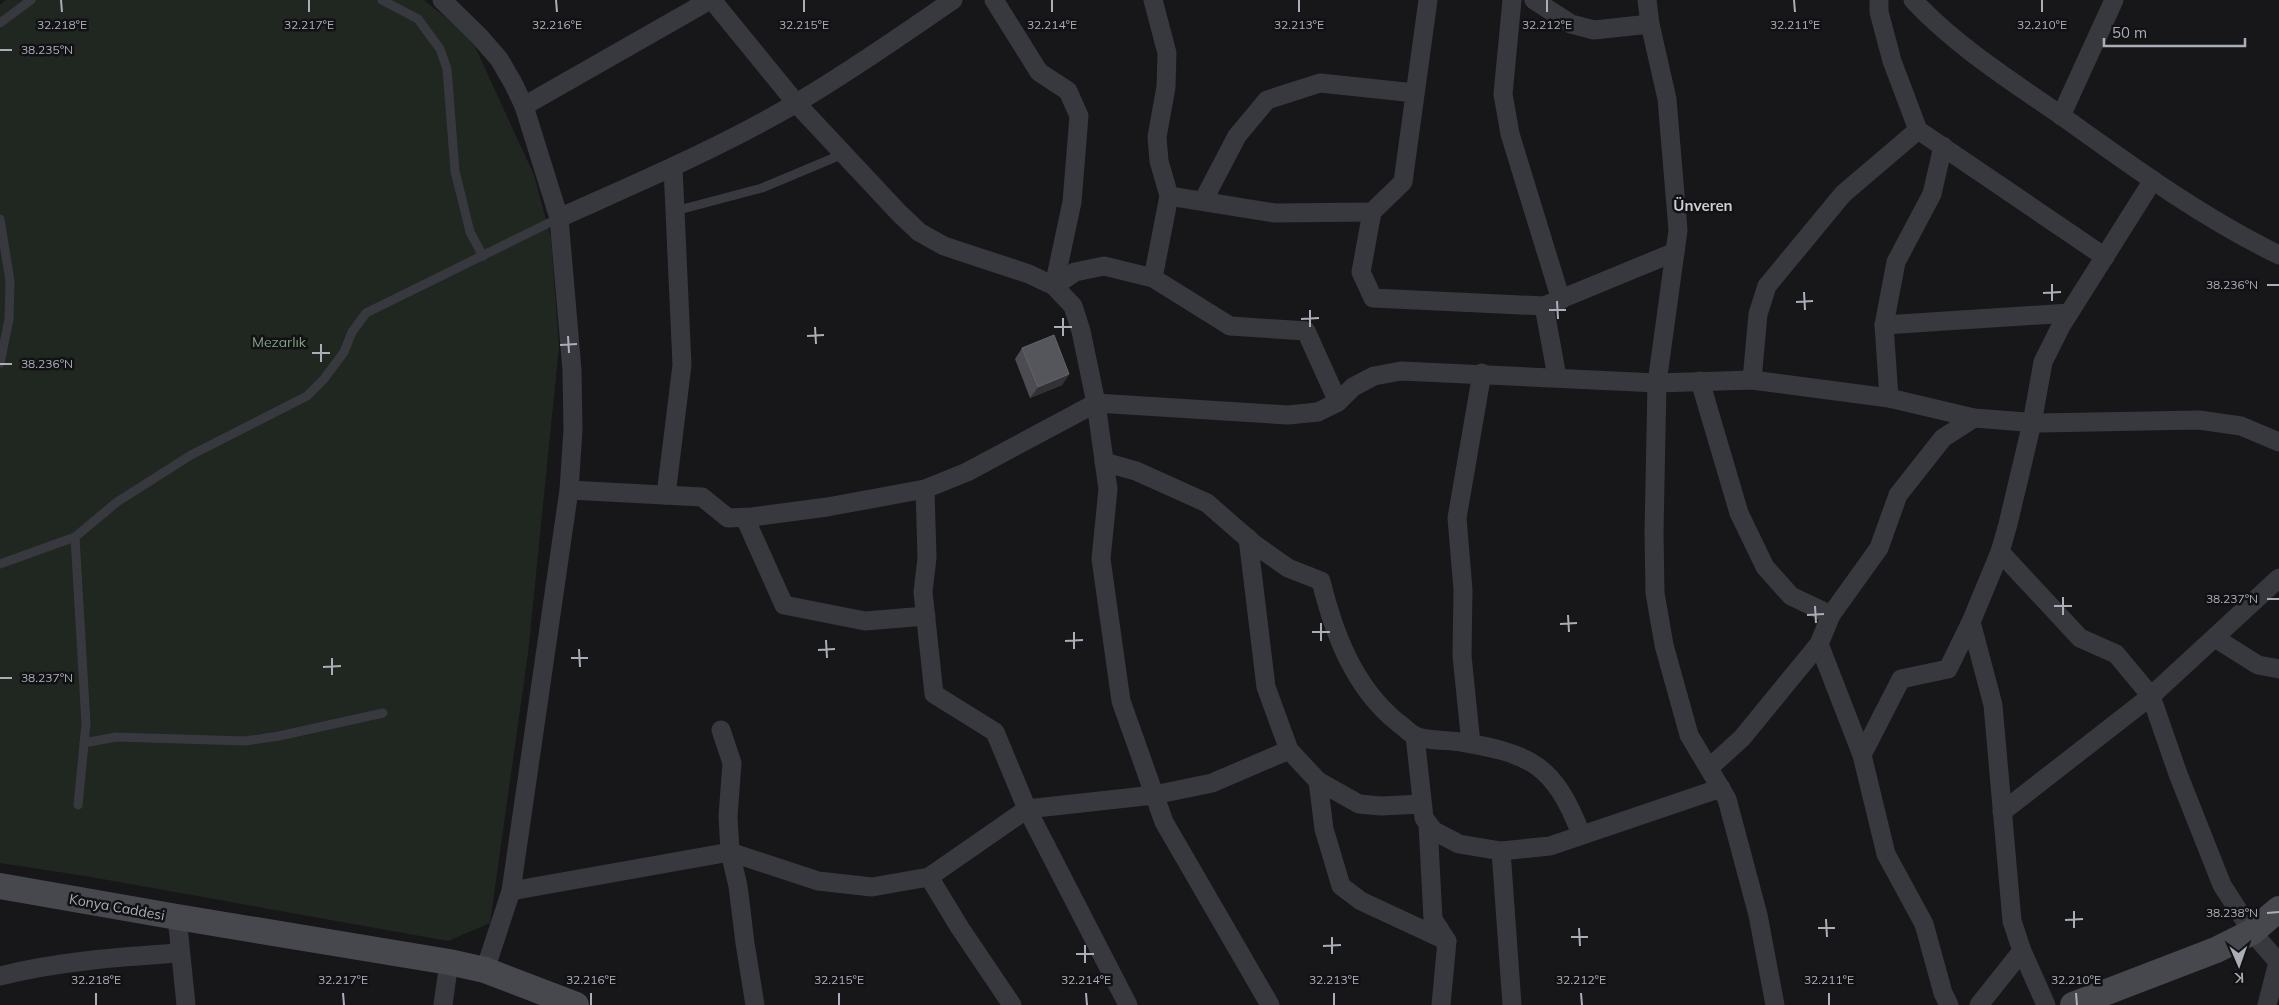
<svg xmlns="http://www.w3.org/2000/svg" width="2279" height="1005" font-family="Mulish,sans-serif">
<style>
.green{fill:#1f2720}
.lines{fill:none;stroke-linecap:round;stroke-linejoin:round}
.lane{stroke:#38393e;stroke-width:9}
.street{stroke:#38393e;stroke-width:19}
.secondary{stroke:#46484e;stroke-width:26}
.wall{fill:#4b4b51}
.shaded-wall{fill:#323236}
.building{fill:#55565c;stroke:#63646a}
.ticks{fill:none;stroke:#aaaeb8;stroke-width:2}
.labels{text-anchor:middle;stroke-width:5;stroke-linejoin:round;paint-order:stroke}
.park-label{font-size:14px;fill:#82a284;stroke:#121214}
.street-label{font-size:14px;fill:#aaaeb8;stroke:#121214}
.neighbourhood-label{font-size:15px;font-weight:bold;fill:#cbcdd4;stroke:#121214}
.ticks-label{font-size:12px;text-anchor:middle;fill:#aaaeb8;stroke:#121214;stroke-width:5;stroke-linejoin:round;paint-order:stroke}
</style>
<rect width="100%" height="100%" fill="#171719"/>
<!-- green -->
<polygon class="green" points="6,0 424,0 471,38 534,175 551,238 559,347 528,653 490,923 448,941 85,876 0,863 0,5"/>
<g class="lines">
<!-- lane -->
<g class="lane">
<polyline points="382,0 418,19 440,49 447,69 455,171 470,232 483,256"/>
<polyline points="0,23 31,0"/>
<polyline points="675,211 762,188 843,154"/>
<polyline points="0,219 10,281 9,319 0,363"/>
<polyline points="75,537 86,724 78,805"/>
<polyline points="0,564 75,537 117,502 191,455 307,396 324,379 344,352 352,332 366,313 559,218"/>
<polyline points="84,743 116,737 245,741 279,736 383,713"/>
</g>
<!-- street -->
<g class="street">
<polyline points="442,0 479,36 499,59 513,83 524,106 559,218 572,370 573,430 569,490 511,891 485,970"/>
<polyline points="712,0 796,103 899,213 919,232 944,246 1029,274 1054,286 1073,306 1081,331 1096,403 1108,489 1101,559 1121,701 1164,822 1270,1005"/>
<polyline points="994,0 1039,72 1068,91 1079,116 1072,202 1054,286"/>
<polyline points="1428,0 1403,182 1372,212 1361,272 1373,298 1544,306 1675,252"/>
<polyline points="1512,0 1503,94 1510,134 1561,300"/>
<polyline points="1534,0 1571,24 1594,30 1650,24"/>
<polyline points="1647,0 1650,24 1667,99 1678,230 1657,383 1654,533 1655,593 1664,645 1689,735 1727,799 1758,915 1775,1005"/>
<polyline points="1879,0 1879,12 1892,61 1918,130 2105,257"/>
<path d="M1913,0C1955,45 2008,79 2059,114C2130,165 2201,217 2279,255"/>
<polyline points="524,106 710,0"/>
<polyline points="2061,116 2114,0"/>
<polyline points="1169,196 1275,213 1372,212"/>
<polyline points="1203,201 1237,136 1267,100 1320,83 1415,93"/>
<path d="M559,218C639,182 722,147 798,102C851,71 902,35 953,0"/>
<polyline points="1153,278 1169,196 1159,161 1157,137 1166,87 1167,53 1153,0"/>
<polyline points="1054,286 1075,272 1104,266 1153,278 1230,326 1306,331 1338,402"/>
<polyline points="1544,306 1557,377"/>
<polyline points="1884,325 2069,313"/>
<polyline points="1752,380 1758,314 1767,286 1843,194 1918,130"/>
<polyline points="1700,381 1739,513 1765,567 1791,596 1831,615"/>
<polyline points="1889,398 1884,325 1896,262 1932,194 1943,146"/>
<path d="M1104,462L1136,471L1207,503L1254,544L1288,568L1321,581C1334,634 1354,687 1397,722C1403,726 1409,733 1415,736C1426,741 1448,740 1461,742C1532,754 1554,765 1581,834"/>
<polyline points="925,489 927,558 923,592 934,694 995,732 1027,809 1128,1005"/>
<polyline points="569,490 702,497 728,518 752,517 827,507 925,489 967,472 1096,403 1288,415 1318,412 1338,402 1353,387 1374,376 1401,371 1657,383 1752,380 1889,398 1974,418 2039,423 2199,420 2241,426 2279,442"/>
<polyline points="666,495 682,365 673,167"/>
<polyline points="745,518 784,605 865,621 926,616"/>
<polyline points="1248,538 1266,687 1289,750 1318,781 1359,804 1381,806 1422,804"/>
<polyline points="2000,552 2080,638 2116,654 2151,696 2178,774 2222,885 2252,932 2279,963"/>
<polyline points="1971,622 1993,705 2012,921 2022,951 2046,1005"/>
<polyline points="2215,638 2258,665 2279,669"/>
<polyline points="1819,644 1862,755 1886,854 1924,924 1943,993 1949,1005"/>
<polyline points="721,730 732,763 728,816 730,852 738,886 745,943 755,1005"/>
<polyline points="1415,736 1424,818 1434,831 1459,844 1501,851 1550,846 1721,788"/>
<polyline points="1471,744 1462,656 1463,590 1457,518 1482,373"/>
<polyline points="1862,755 1901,679 1948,669 1971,622 2000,552 2008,524 2032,423 2043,362 2061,326 2153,180"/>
<polyline points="1709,768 1742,738 1819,644 1831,615 1879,548 1898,495 1943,438 1974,418"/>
<polyline points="1318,781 1324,829 1341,886 1361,901 1447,941"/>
<polyline points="2002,812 2151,696 2279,578"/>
<polyline points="1428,824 1433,919 1447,941 1441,1005"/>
<polyline points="1501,851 1512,1005"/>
<polyline points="929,877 960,928 1012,1005"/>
<polyline points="511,891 730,852 818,881 872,887 929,877 1027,809 1154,795 1212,783 1289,750"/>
<polyline points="177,917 186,1005"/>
<path d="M0,976C59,961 120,957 180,953"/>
<polyline points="443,1005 449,962"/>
<polyline points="1979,1005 2022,951"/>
<polyline points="2267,1005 2278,962"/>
</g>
<!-- secondary -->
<g class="secondary">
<polyline points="0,886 177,917 449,962 485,970 576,1005"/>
<polyline points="2073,1005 2216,950 2252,932 2279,909"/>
</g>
</g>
<!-- wall -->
<polygon class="wall" points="1022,348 1069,374 1062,385 1030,398 1015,359"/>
<!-- shaded-wall -->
<polygon class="shaded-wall" points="1069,374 1062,385 1030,398 1038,387"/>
<!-- building -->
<polygon class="building" points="1054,335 1069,374 1038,387 1022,348"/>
<!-- ticks -->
<path class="ticks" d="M61,0L62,12M309,0V12M556,0L557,12M804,0V12M1052,0V12M1299,0V12M1547,0V12M1794,0L1795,12M2042,0V12M0,50H12M2052,284V301M2267,285H2279M1804,292L1805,310M2043,293L2061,292M1557,301L1558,319M1796,302L1813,301M1310,310V327M1549,310H1566M1063,318V336M1301,319L1319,318M815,327L816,344M1054,327H1072M568,336L569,353M807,336L824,335M321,344V362M560,345L577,344M312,353H330M0,364H12M2063,597V615M2267,599H2279M1815,606L1816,623M2054,606H2072M1568,615L1569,632M1807,615L1824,614M1321,623V641M1560,624L1577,623M1074,632V649M1312,632H1330M826,640L827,658M1065,641L1083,640M579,649L580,667M818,650L835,649M332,658V675M571,658H588M323,667L341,666M0,678H12M2074,911V928M2267,913L2279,912M1826,919L1827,937M2065,920L2083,919M1579,928L1580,946M1818,928H1835M1332,937V954M1571,937H1588M1085,945V963M1323,946L1341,945M1076,954H1094M96,993V1005M343,993L344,1005M591,993V1005M839,993V1005M1086,993L1087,1005M1334,993V1005M1581,993L1582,1005M1829,993V1005M2076,993L2077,1005"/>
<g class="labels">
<!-- park labels -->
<g class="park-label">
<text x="279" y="347">Mezarlık</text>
</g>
<!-- street labels -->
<g class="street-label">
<text transform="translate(117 907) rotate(10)" y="5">Konya Caddesi</text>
</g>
<!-- neighbourhood labels -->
<g class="neighbourhood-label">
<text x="1703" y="211">Ünveren</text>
</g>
</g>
<g class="ticks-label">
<text x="62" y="29">32.218°E</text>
<text x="309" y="29">32.217°E</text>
<text x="557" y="29">32.216°E</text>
<text x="804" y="29">32.215°E</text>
<text x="1052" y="29">32.214°E</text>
<text x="1299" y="29">32.213°E</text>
<text x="1547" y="29">32.212°E</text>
<text x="1795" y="29">32.211°E</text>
<text x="2042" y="29">32.210°E</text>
<text x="47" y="54">38.235°N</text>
<text x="2232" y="289">38.236°N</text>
<text x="47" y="368">38.236°N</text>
<text x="2232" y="603">38.237°N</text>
<text x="47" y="682">38.237°N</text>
<text x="2232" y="917">38.238°N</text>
<text x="96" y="984">32.218°E</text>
<text x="343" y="984">32.217°E</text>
<text x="591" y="984">32.216°E</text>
<text x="839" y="984">32.215°E</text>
<text x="1086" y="984">32.214°E</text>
<text x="1334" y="984">32.213°E</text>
<text x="1581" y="984">32.212°E</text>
<text x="1829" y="984">32.211°E</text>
<text x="2076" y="984">32.210°E</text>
</g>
<!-- north arrow -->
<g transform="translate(2239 965) rotate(178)" stroke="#121214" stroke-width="4" paint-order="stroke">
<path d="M0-4L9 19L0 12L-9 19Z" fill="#aaaeb8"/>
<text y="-8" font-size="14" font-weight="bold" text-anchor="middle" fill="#aaaeb8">K</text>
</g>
<!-- scale -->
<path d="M2104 38v8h141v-8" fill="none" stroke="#aaaeb8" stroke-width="2.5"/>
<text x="2112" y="38" font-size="15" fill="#aaaeb8" stroke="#121214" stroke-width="4" paint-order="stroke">50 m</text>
</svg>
